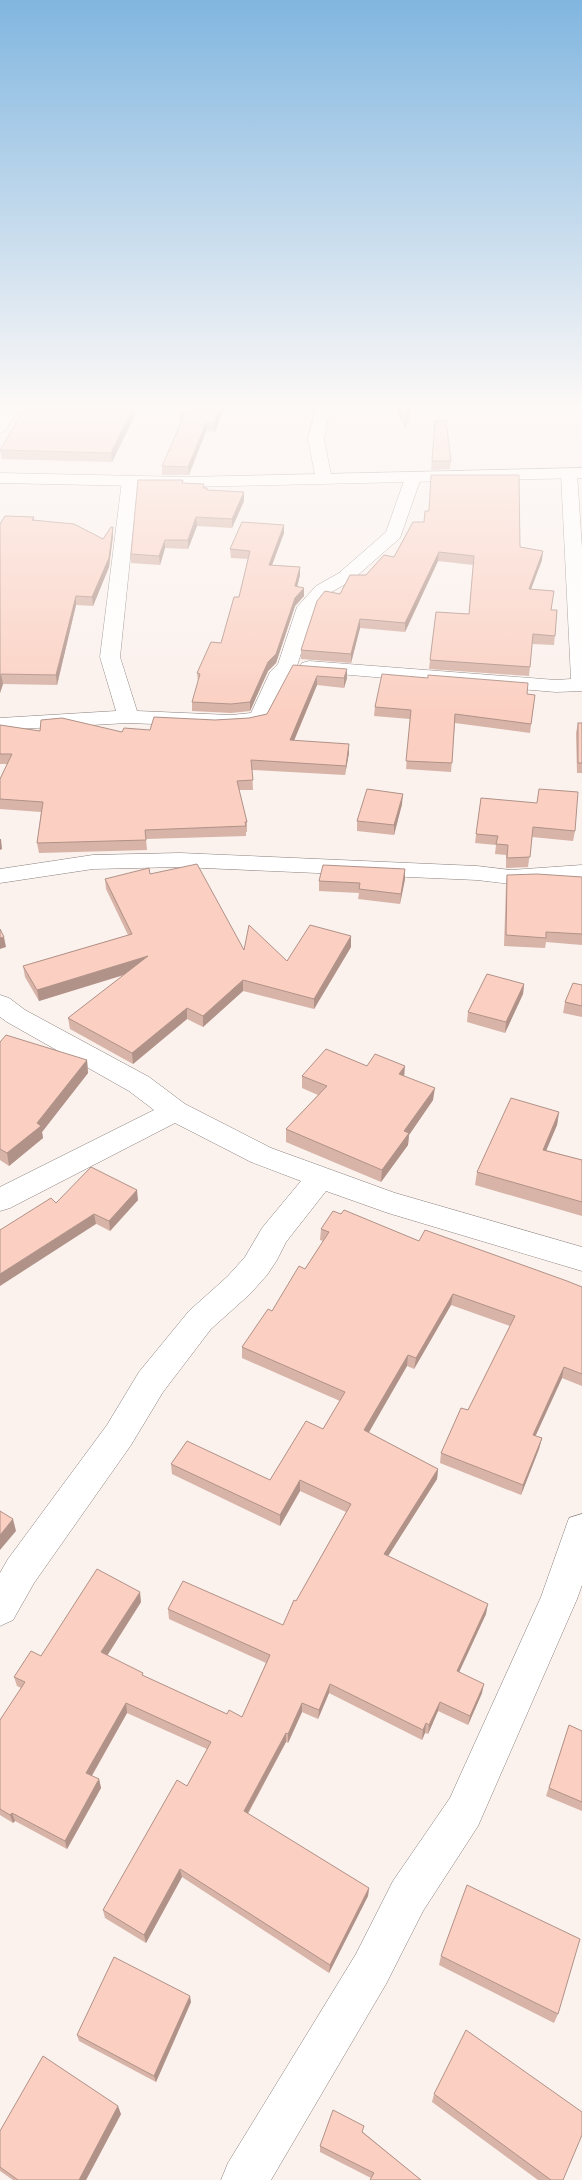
<svg xmlns="http://www.w3.org/2000/svg" width="582" height="2180" font-family="Overpass,sans-serif">
<style>
.lines{fill:none;stroke-linecap:round;stroke-linejoin:round}
.street-casing{stroke:#89807d;stroke-width:1}
.secondary-casing{stroke:#89807d;stroke-width:1}
.street{fill:#fff;fill-rule:evenodd}
.secondary{fill:#fff;fill-rule:evenodd}
.wall{fill:#d8b3a7}
.shaded-wall{fill:#b09288}
.building{fill:#fbd0c2;stroke:#b09288}
</style>
<rect width="100%" height="100%" fill="#fbf1ed"/>
<g class="lines">
<!-- street casing -->
<g class="street-casing">
<g id="street">
<polygon points="5,408 19,408 5,431 0,433 0,415"/>
<polygon points="316,408 330,408 324,439 332,480 330,483 318,483 316,480 308,439"/>
<polygon points="569,468 575,470 577,473 582,548 582,691 556,692 302,671 299,667 302,663 309,661 556,680 571,679 561,473 563,470"/>
<polygon points="413,473 419,475 421,478 400,538 351,581 328,594 315,609 297,666 289,675 266,722 231,727 128,723 0,730 0,718 116,711 100,657 122,481 124,478 136,478 138,481 120,657 137,711 231,715 251,713 270,672 278,664 297,607 316,586 339,573 386,532 405,478 407,475"/>
<polygon points="180,853 477,866 511,870 582,865 582,879 511,884 477,880 180,867 93,869 0,883 0,869 93,855"/>
<polygon points="0,995 9,998 25,1010 149,1077 185,1104 271,1148 395,1193 582,1247 582,1271 388,1213 326,1191 286,1242 277,1260 267,1275 250,1294 211,1329 163,1392 131,1445 34,1583 13,1620 0,1626 0,1573 8,1559 107,1425 139,1372 189,1311 228,1276 245,1257 262,1228 301,1181 251,1162 175,1123 10,1208 0,1211 0,1187 154,1110 129,1091 7,1022 0,1017"/>
<polygon points="582,1514 582,1585 577,1599 478,1826 423,1911 386,1984 271,2180 221,2180 228,2163 356,1954 393,1881 450,1798 541,1597 569,1518"/>
</g>
</g>
<!-- secondary casing -->
<g class="secondary-casing">
<polygon id="secondary" points="582,468 582,478 186,487 0,483 0,473 186,477"/>
</g>
<!-- street -->
<use href="#street" class="street"/>
<!-- secondary -->
<use href="#secondary" class="secondary"/>
</g>
<!-- wall -->
<g class="wall">
<polygon points="224,408 215,432 206,431 189,475 162,475 162,466 182,419 179,419 179,411"/>
<polygon points="395,408 412,408 405,429"/>
<polygon points="135,415 112,462 2,459 0,450"/>
<polygon points="435,421 451,461 450,469 431,470"/>
<polygon points="183,483 207,488 208,490 244,492 244,501 232,528 197,526 188,549 165,548 160,565 131,563 131,554"/>
<polygon points="34,517 34,520 103,539 113,527 113,536 109,567 93,606 76,605 57,685 3,684 0,693 0,524"/>
<polygon points="413,522 520,547 542,560 531,589 551,610 557,610 554,645 532,644 529,676 429,669 430,660 469,614 473,565 438,561 405,632 360,628 351,663 301,659 301,650 340,594 394,557"/>
<polygon points="284,525 284,533 272,565 300,567 300,575 297,586 304,596 295,606 276,663 268,671 250,711 231,713 192,711 192,702 198,682 197,673 221,643 239,597 248,559 231,558 230,549"/>
<polygon points="293,665 347,669 347,678 344,688 317,685 294,741 349,753 345,775 252,770 253,790 239,790 247,822 247,832 246,832 246,836 146,839 147,850 39,853 37,843 41,812 0,809 0,779 7,764 0,764 0,725 40,731 122,732 150,730 215,720 249,718 267,714"/>
<polygon points="527,694 535,695 530,733 455,723 451,772 406,769 410,719 374,716 375,707"/>
<polygon points="578,723 582,723 582,773 577,773 576,733"/>
<polygon points="481,798 575,831 573,841 532,837 528,867 506,868 506,855 495,854 496,845 475,843"/>
<polygon points="402,804 394,835 357,831 357,821"/>
<polygon points="405,869 405,879 400,904 358,899 359,893 319,891 319,881"/>
<polygon points="150,874 244,950 287,961 351,936 351,947 314,1009 243,991 203,1027 187,1019 133,1064 70,1029 68,1018 124,975 39,1001 25,977 23,966 128,935 106,889 105,879"/>
<polygon points="507,875 582,877 582,945 546,942 545,948 504,946 506,885"/>
<polygon points="524,984 523,994 505,1033 467,1022 468,1012"/>
<polygon points="582,985 582,1017 563,1013 565,1002"/>
<polygon points="0,1042 87,1060 88,1073 42,1132 43,1138 9,1166 0,1160"/>
<polygon points="367,1066 404,1076 433,1100 409,1135 408,1145 381,1182 286,1142 286,1129 318,1095 302,1088 302,1076"/>
<polygon points="559,1112 557,1125 546,1150 582,1160 582,1216 475,1185 477,1172"/>
<polygon points="138,1200 110,1231 56,1203"/>
<polygon points="321,1229 419,1241 582,1287 582,1386 562,1378 535,1436 542,1438 539,1449 521,1495 440,1463 441,1453 468,1410 510,1326 451,1305 414,1369 407,1366 368,1432 438,1469 437,1479 388,1556 486,1614 459,1672 482,1693 468,1725 438,1711 428,1734 425,1733 422,1740 329,1693 318,1719 302,1712 288,1743 286,1742 248,1814 369,1888 368,1896 329,1973 182,1877 146,1943 105,1918 103,1910 187,1786 207,1749 127,1713 92,1776 99,1779 101,1788 67,1849 15,1821 13,1823 0,1815 0,1720 21,1688 17,1686 14,1677 41,1656 141,1602 107,1656 143,1676 227,1714 242,1717 266,1663 169,1619 168,1609 283,1625 346,1512 300,1491 280,1526 172,1474 171,1464 270,1480 323,1429 340,1401 242,1358 242,1347 272,1311 305,1269 323,1241 320,1240"/>
<polygon points="569,1725 582,1731 582,1811 546,1796"/>
<polygon points="441,1956 558,2014 554,2023 439,1965"/>
<polygon points="191,2002 156,2082 79,2041 77,2035"/>
<polygon points="434,2094 563,2180 538,2180 432,2102"/>
<polygon points="121,2114 86,2180 13,2180 0,2171 0,2131"/>
<polygon points="363,2132 421,2180 371,2178 320,2152 320,2146"/>
</g>
<!-- shaded-wall -->
<g class="shaded-wall">
<polygon points="133,408 134,408 135,415 112,462 111,453"/>
<polygon points="221,408 224,408 215,432 214,423"/>
<polygon points="409,408 412,408 405,429 406,420"/>
<polygon points="206,423 206,431 189,475 188,467"/>
<polygon points="244,492 244,501 232,528 232,519"/>
<polygon points="196,517 197,526 188,549 188,540"/>
<polygon points="284,525 284,533 269,573 269,565"/>
<polygon points="113,527 113,536 109,567 93,606 92,597"/>
<polygon points="165,540 165,548 160,565 159,556"/>
<polygon points="543,551 542,560 528,597 529,589"/>
<polygon points="439,552 438,561 405,632 405,623"/>
<polygon points="300,567 300,575 295,595 295,586"/>
<polygon points="304,588 304,596 295,606 276,663 268,671 250,711 250,702 295,598"/>
<polygon points="76,596 76,605 57,685 56,675"/>
<polygon points="360,619 360,628 351,663 351,654"/>
<polygon points="347,669 347,678 344,688 344,678"/>
<polygon points="1,674 3,684 0,693 0,679"/>
<polygon points="317,676 317,685 290,750 290,740"/>
<polygon points="349,744 349,753 345,775 346,766"/>
<polygon points="403,794 402,804 394,835 394,825"/>
<polygon points="0,839 1,839 2,849 0,850"/>
<polygon points="405,869 405,879 400,904 401,894"/>
<polygon points="351,936 351,947 314,1009 314,999"/>
<polygon points="4,937 6,947 0,949 0,938"/>
<polygon points="148,956 149,967 39,1001 37,990"/>
<polygon points="243,980 243,991 203,1027 203,1016"/>
<polygon points="524,984 523,994 505,1033 506,1022"/>
<polygon points="187,1008 187,1019 133,1064 132,1053"/>
<polygon points="87,1060 88,1073 42,1132 43,1138 9,1166 7,1153 37,1123"/>
<polygon points="405,1066 404,1078 399,1074"/>
<polygon points="435,1088 433,1100 409,1135 408,1145 381,1182 382,1170 404,1131"/>
<polygon points="559,1112 557,1125 541,1163 543,1150"/>
<polygon points="137,1190 138,1200 110,1231 109,1221"/>
<polygon points="94,1214 96,1224 0,1286 0,1274"/>
<polygon points="453,1294 451,1305 414,1369 416,1358"/>
<polygon points="408,1355 407,1366 364,1441 364,1430"/>
<polygon points="564,1367 562,1378 531,1446 533,1435"/>
<polygon points="542,1438 539,1449 521,1495 523,1485"/>
<polygon points="438,1469 437,1479 383,1564 384,1554"/>
<polygon points="300,1480 300,1491 280,1526 280,1515"/>
<polygon points="13,1519 16,1531 0,1550 0,1535"/>
<polygon points="140,1592 141,1602 103,1662 101,1652"/>
<polygon points="488,1604 486,1614 455,1681 457,1671"/>
<polygon points="330,1684 329,1693 318,1719 319,1710"/>
<polygon points="484,1684 482,1693 468,1725 470,1716"/>
<polygon points="440,1702 438,1711 428,1734 429,1725"/>
<polygon points="126,1703 127,1713 88,1782 86,1773"/>
<polygon points="302,1703 302,1712 288,1743 288,1734"/>
<polygon points="426,1723 425,1733 422,1740 423,1730"/>
<polygon points="286,1733 286,1742 244,1820 244,1811"/>
<polygon points="99,1779 101,1788 67,1849 65,1841"/>
<polygon points="12,1813 15,1821 13,1823 10,1815"/>
<polygon points="180,1869 182,1877 146,1943 144,1935"/>
<polygon points="369,1888 368,1896 329,1973 330,1965"/>
<polygon points="190,1996 191,2002 156,2082 154,2076"/>
<polygon points="118,2106 121,2114 86,2180 79,2180"/>
</g>
<!-- building -->
<g class="building">
<polygon points="25,408 133,408 111,453 0,450"/>
<polygon points="180,408 221,408 214,423 206,423 188,467 162,466 186,411 179,411"/>
<polygon points="400,408 409,408 406,420"/>
<polygon points="446,420 451,461 432,461 435,421"/>
<polygon points="431,475 519,475 520,547 543,551 529,589 554,591 551,610 557,610 555,636 533,634 530,667 430,660 436,612 469,614 474,556 439,552 405,623 360,619 351,654 301,650 317,601 325,591 340,594 350,575 366,575 384,555 394,557 413,522 424,522 425,511 429,511"/>
<polygon points="138,480 183,480 182,483 204,484 203,488 207,488 207,490 244,492 232,519 196,517 188,540 165,540 159,556 131,554"/>
<polygon points="5,516 34,517 32,520 74,524 103,539 111,527 113,527 109,558 92,597 76,596 56,675 1,674 0,679 0,524"/>
<polygon points="242,522 284,525 269,565 300,567 295,586 304,588 295,598 276,654 268,662 250,702 231,704 192,702 200,674 197,673 211,642 221,643 234,597 239,597 250,551 230,549"/>
<polygon points="293,665 347,669 344,678 317,676 290,740 349,744 346,766 251,760 253,780 237,781 247,822 245,822 246,826 145,830 146,840 37,843 43,802 0,799 0,779 12,754 0,754 0,725 40,731 41,720 62,718 122,732 124,728 150,730 154,717 215,720 249,718 267,714"/>
<polygon points="382,674 428,678 428,675 528,683 527,694 535,695 531,724 455,714 452,763 406,761 411,710 375,707"/>
<rect x="578" y="723" width="4" height="40"/>
<polygon points="367,789 403,794 394,825 357,821"/>
<polygon points="539,789 578,792 575,831 533,827 530,857 507,858 508,845 496,844 498,836 476,834 481,798 537,803"/>
<polygon points="197,864 244,950 249,925 287,961 310,925 351,936 314,999 243,980 203,1016 187,1008 132,1053 68,1018 148,956 37,990 23,966 132,934 105,879 149,868 150,874"/>
<polygon points="323,865 405,869 401,894 359,889 360,883 319,881"/>
<polygon points="537,874 582,877 582,934 546,932 546,938 506,935 507,875"/>
<polygon points="0,929 4,937 0,938"/>
<polygon points="487,974 524,984 506,1022 468,1012"/>
<polygon points="573,983 582,985 582,1006 565,1002"/>
<polygon points="6,1035 87,1060 37,1123 41,1126 7,1153 0,1149 0,1042"/>
<polygon points="326,1049 367,1066 375,1054 405,1066 399,1074 435,1088 404,1131 409,1133 382,1170 286,1129 327,1086 302,1076"/>
<polygon points="511,1098 559,1112 543,1150 582,1160 582,1202 477,1172"/>
<polygon points="91,1167 137,1190 109,1221 94,1214 0,1274 0,1230 51,1198 56,1203"/>
<polygon points="344,1210 419,1241 425,1230 567,1281 582,1287 582,1374 564,1367 533,1435 542,1438 523,1485 441,1453 461,1408 468,1410 515,1316 453,1294 416,1358 408,1355 364,1430 438,1469 384,1554 488,1604 457,1671 484,1684 470,1716 440,1702 429,1725 426,1723 423,1730 330,1684 319,1710 302,1703 288,1734 286,1733 244,1811 369,1888 330,1965 180,1869 144,1935 103,1910 177,1780 187,1786 211,1742 126,1703 86,1773 99,1779 65,1841 12,1813 10,1815 0,1809 0,1720 25,1682 14,1677 31,1651 41,1656 97,1569 140,1592 101,1652 143,1673 142,1675 227,1714 229,1710 242,1717 270,1655 168,1609 183,1581 283,1625 294,1600 296,1601 351,1504 300,1480 280,1515 171,1464 187,1441 270,1480 306,1421 323,1429 345,1392 242,1347 268,1309 272,1311 299,1266 305,1269 329,1232 321,1229 333,1211 341,1214"/>
<polygon points="0,1511 13,1519 0,1535"/>
<polygon points="569,1725 582,1731 582,1802 549,1788"/>
<polygon points="467,1885 580,1939 558,2014 441,1956"/>
<polygon points="114,1957 190,1996 154,2076 77,2035"/>
<polygon points="466,2030 582,2112 582,2135 563,2180 551,2180 434,2094"/>
<polygon points="43,2056 118,2106 79,2180 18,2180 0,2167 0,2131"/>
<polygon points="333,2110 364,2126 362,2132 421,2180 370,2180 374,2173 320,2146"/>
</g>
<!-- sky -->
<linearGradient id="sky" x2="0" y2="1"><stop stop-color="#81b6e0"/><stop offset="0.57" stop-color="#fdf9f7"/><stop offset="1" stop-color="#fdf9f7" stop-opacity="0"/></linearGradient>
<rect width="582" height="713" fill="url(#sky)"/>
</svg>
